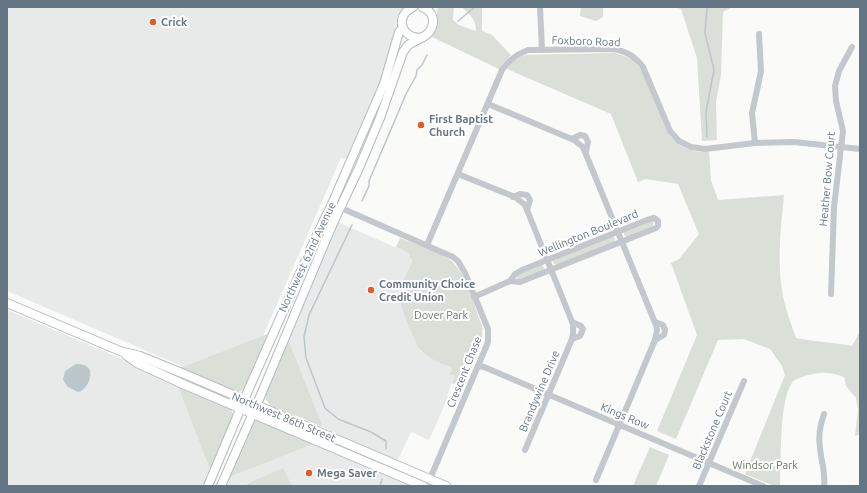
<svg xmlns="http://www.w3.org/2000/svg" width="867" height="493" font-family="Ubuntu,sans-serif">
<style>
.built{fill:#e8e9e9}
.green{fill:#dadfd7}
.water{fill:#bbc7cb}
.lines{fill:none;stroke-linecap:round;stroke-linejoin:round}
.stream{stroke:#bbc7cb;stroke-width:1.5}
.secondary-casing{stroke:#b5bbc0;stroke-width:10}
.street{stroke:#c3c8cc;stroke-width:6}
.secondary{stroke:#fff;stroke-width:8}
.poi-dot{fill:#e7582b;stroke:#fff;stroke-width:1.5}
.labels{text-anchor:middle;stroke-width:4;stroke-linejoin:round;paint-order:stroke}
.poi-label{font-size:11px;font-weight:bold;fill:#647583;stroke:#fff;text-anchor:start}
.street-label{font-size:11px;fill:#647583;stroke:#fff}
.park-label{font-size:11px;fill:#677a63;stroke:#fff}
</style>
<rect width="100%" height="100%" fill="#fafaf8"/>
<!-- built -->
<g class="built">
<polygon points="7,7 405,7 401,9 398,15 387,65 346,159 341,158 263,336 184,367 7,291"/>
<polygon points="338,222 408,253 412,261 401,288 401,305 418,347 421,352 429,358 452,368 455,376 447,396 448,397 429,440 411,432 397,462 350,441 323,427 288,339"/>
<polygon points="7,310 120,358 177,384 211,472 205,486 7,486"/>
<polygon points="316,443 416,486 224,486 227,478"/>
</g>
<!-- green -->
<g class="green">
<path d="M438,7H454L453,20L459,25L476,31C476,19 470,14 461,7H482V31L492,35L511,55L504,62L499,69L430,36L435,25Z"/>
<polygon points="581,7 603,7 603,17 596,21 580,16"/>
<polygon points="674,7 732,7 723,12 721,75 716,102 717,140 702,141 697,58 681,9"/>
<path d="M615,53L627,57L633,60L642,71L667,132C679,148 690,152 709,152L711,180L718,200L784,195C781,226 777,259 782,290C784,306 791,323 796,338C815,342 834,342 852,346L860,331V434L855,436L858,410L856,398L846,386L844,377C838,375 832,373 826,373C819,372 796,377 792,383C779,400 781,464 780,486H774L745,474L785,375L782,366L770,349L744,339L718,340L676,439L657,431L697,335L671,263L679,259L699,234L678,184L646,179L638,182L611,114L507,69C512,62 518,57 526,55Z"/>
<polygon points="652,221 654,223 653,226 627,237 624,235 624,232"/>
<polygon points="613,236 615,239 614,242 557,265 553,263 553,260"/>
<path d="M400,238C415,244 436,250 450,260C464,269 476,310 482,326C485,345 470,370 462,388L452,383L455,376L450,374L452,368C439,362 426,359 418,347C413,334 400,310 400,297C400,285 408,272 412,261L408,253L396,247Z"/>
<polygon points="542,265 544,268 543,271 519,279 517,278 517,275"/>
<polygon points="270,333 247,386 241,391 236,392 180,368"/>
<polygon points="288,339 323,427 271,406 266,400 265,393"/>
<polygon points="177,384 230,407 233,414 232,418 211,472"/>
<polygon points="257,420 260,420 316,443 227,478 252,423"/>
<polygon points="650,447 669,455 656,486 633,486"/>
<polygon points="283,468 292,486 245,486 249,483"/>
</g>
<!-- water -->
<path class="water" d="M76,364C100,363 89,390 78,392L68,387L63,380L65,371Z"/>
<g class="lines">
<!-- stream -->
<g class="stream">
<polyline points="707,7 705,33 714,70 706,112 707,137"/>
<polyline points="458,21 475,7"/>
<polyline points="362,201 369,186 369,181 406,94 416,76 417,70 422,65 427,55"/>
<polyline points="352,225 309,315 304,337 306,358 325,408 338,419 371,432 386,441 386,449"/>
<polyline points="380,486 382,479"/>
</g>
<!-- secondary casing -->
<g class="secondary-casing">
<g id="secondary">
<path d="M413,7C407,10 403,14 402,20C401,26 404,31 408,34C426,49 446,16 422,7"/>
<polyline points="7,303 120,351 140,356 189,376 446,486"/>
<polyline points="126,355 137,363 185,385 423,486"/>
<polyline points="208,486 247,393 316,237 332,204 384,84 399,32 403,28"/>
<polyline points="221,486 260,397 333,223 359,168 380,118 403,52 408,45 423,37"/>
</g>
</g>
<!-- street -->
<g class="street">
<polyline points="540,7 542,50"/>
<polyline points="488,104 574,140 583,147 656,325 657,330 655,340 596,480"/>
<polyline points="572,139 580,135 585,136 588,142 586,152"/>
<polyline points="755,143 752,113 761,71 759,34"/>
<polyline points="458,174 515,197 525,205 573,324 573,334 572,339 525,450"/>
<polyline points="513,197 520,194 527,195 530,200 527,210"/>
<polyline points="332,204 453,257 458,261 465,273 488,329 488,341 486,347 427,486"/>
<path d="M427,245L502,70C509,60 517,54 528,50L611,49C625,50 635,56 643,67L670,131L679,141L691,147L705,149L755,143L794,142L860,149"/>
<polyline points="831,294 834,207 843,131 836,101 835,86 839,71 852,47"/>
<polyline points="474,297 510,281 515,274 522,270 647,220 654,218 658,221 658,226 656,228 520,282 510,281"/>
<polyline points="655,322 663,325 665,330 664,335 655,340"/>
<polyline points="572,339 580,336 583,329 581,326 572,322"/>
<polyline points="478,366 484,367 763,486"/>
<path d="M824,414C820,425 818,436 820,448C821,461 826,473 824,486"/>
<polyline points="699,486 744,381"/>
</g>
<!-- secondary -->
<use href="#secondary" class="secondary"/>
</g>
<!-- markers -->
<g class="poi-dot">
<circle cx="153" cy="22" r="4"/>
<circle cx="421" cy="125" r="4"/>
<circle cx="371" cy="290" r="4"/>
<circle cx="309" cy="473" r="4"/>
</g>
<g class="labels">
<!-- poi labels -->
<g class="poi-label">
<text x="161" y="26">Crick</text>
<text x="429" y="123">First Baptist<tspan x="429" dy="13">Church</tspan></text>
<text x="379" y="288">Community Choice<tspan x="379" dy="13">Credit Union</tspan></text>
<text x="317" y="477">Mega Saver</text>
</g>
<!-- street labels -->
<g class="street-label">
<text transform="translate(586 41) rotate(2)" y="4">Foxboro Road</text>
<text transform="translate(827 179) rotate(-85)" y="4">Heather Bow Court</text>
<text transform="translate(588 233) rotate(-22)" y="4">Wellington Boulevard</text>
<text transform="translate(307 257) rotate(-65)" y="4">Northwest 62nd Avenue</text>
<text transform="translate(464 372) rotate(-68)" y="4">Crescent Chase</text>
<text transform="translate(539 391) rotate(-67)" y="4">Brandywine Drive</text>
<text transform="translate(625 416) rotate(23)" y="4">Kings Row</text>
<text transform="translate(284 417) rotate(23)" y="4">Northwest 86th Street</text>
<text transform="translate(712 430) rotate(-67)" y="4">Blackstone Court</text>
</g>
<!-- park labels -->
<g class="park-label">
<text x="441" y="319">Dover Park</text>
<text x="765" y="469">Windsor Park</text>
</g>
</g>
<!-- border -->
<rect width="867" height="493" fill="none" stroke="#647583" stroke-width="16"/>
</svg>
